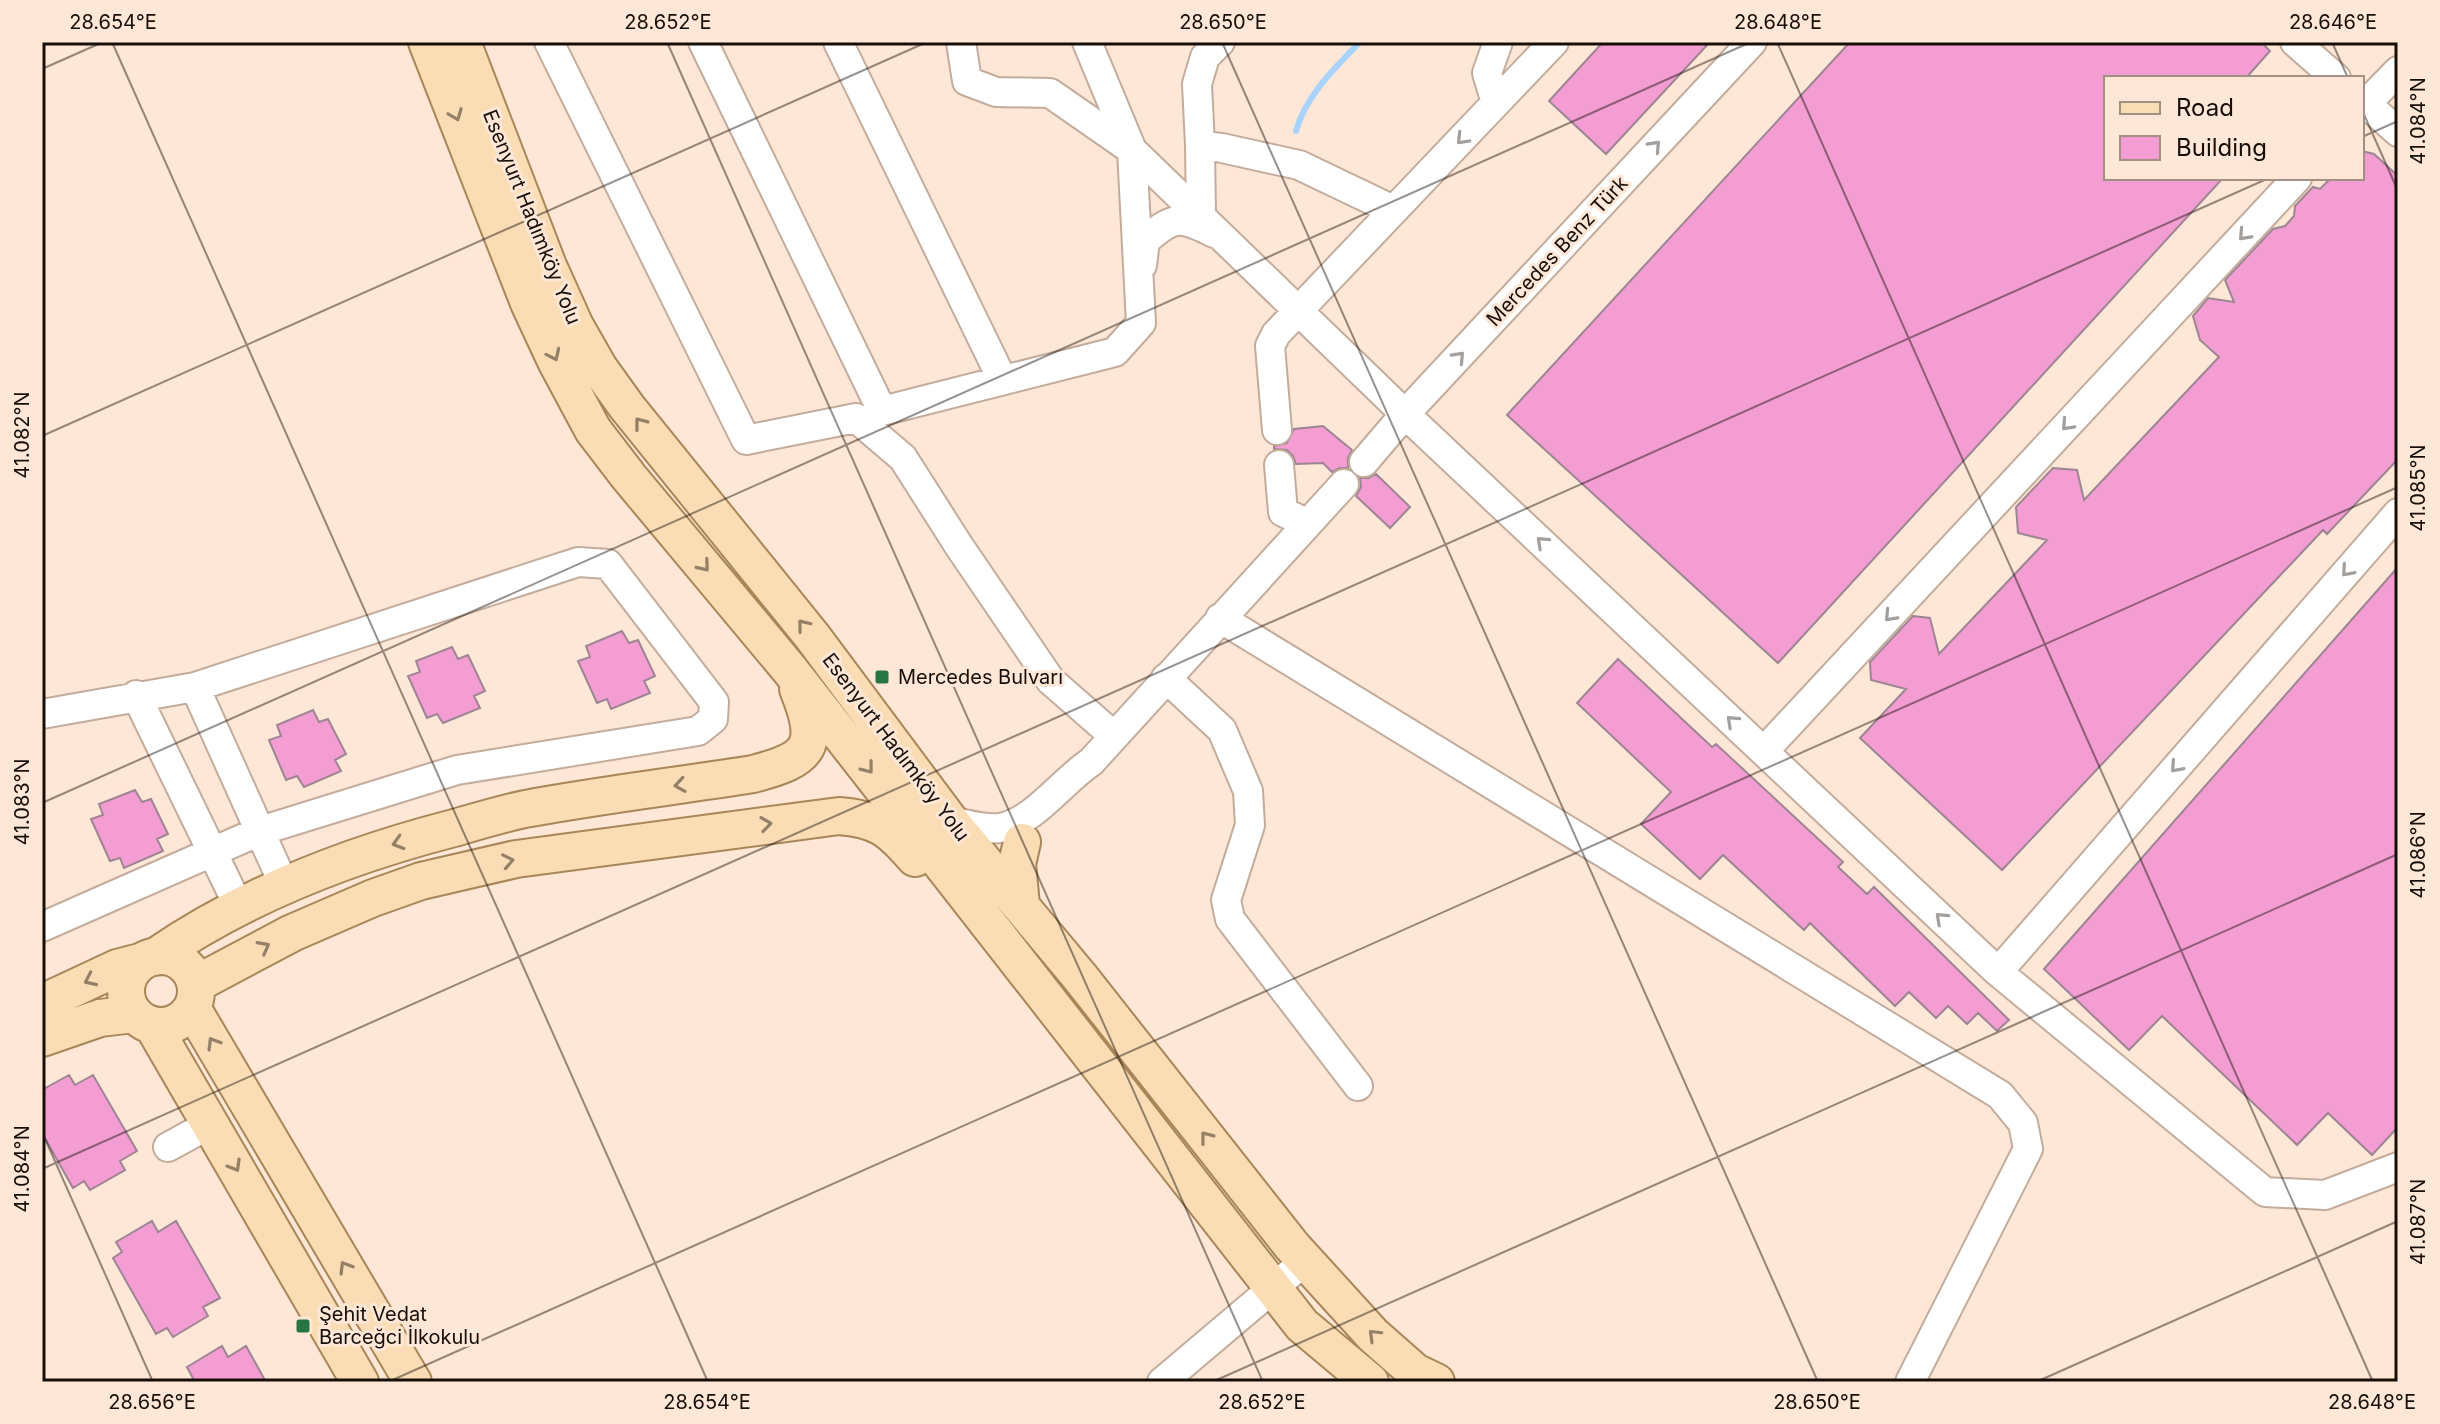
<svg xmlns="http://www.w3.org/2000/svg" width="2440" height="1424" font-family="Inter,sans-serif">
  <rect width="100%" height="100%" fill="#fee7d6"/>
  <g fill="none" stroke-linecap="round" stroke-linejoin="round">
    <path stroke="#a8d3fc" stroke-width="6" d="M1296 131C1306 95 1335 68 1360 42"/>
  </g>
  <path fill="#f39dd2" stroke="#9d8593" stroke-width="2" d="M1603 42H1710L1606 154 1549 101Z
    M1850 42H2261L2270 51 2246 78H2106V178H2223L1778 663 1507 415Z
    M2362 151 2374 154 2398 176V459L2327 534 2323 530 2002 870 1860 738 1906 689 1871 680 1870 662 1913 616 1930 618 1939 654 2047 540 2018 533 2016 507 2053 468 2077 470 2084 500 2219 357 2200 340 2193 316 2199 309 2208 298 2234 302 2225 280 2273 229 2285 226 2294 216 2295 206 2313 187 2320 189 2331 178H2362Z
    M1323 426 1352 450 1348 458V468H1340L1332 472 1323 463 1296 464 1293 456 1287 450 1274 449V446L1287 443 1294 429Z
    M1376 474 1410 507 1390 528 1356 496 1361 487 1360 478H1369Z
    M2398 567V1127L2372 1155 2328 1113 2297 1145 2162 1016 2129 1050 2044 969Z
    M622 631 629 643 638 640 655 676 644 681 650 693 611 709 607 699 597 703 578 661 590 657 586 646Z
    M452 647 458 659 468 655 485 691 474 696 480 708 443 723 437 714 427 718 408 676 420 672 416 661Z
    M1618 659 1712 747 1716 744 1843 862 1838 867 1867 894 1874 887 2009 1020 1997 1031 1978 1013 1967 1024 1948 1006 1936 1018 1909 992 1895 1006 1810 923 1804 930 1723 855 1700 879 1641 824 1671 792 1577 703Z
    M313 710 319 722 328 719 346 754 335 760 341 771 304 787 297 776 286 780 269 740 281 736 277 725Z
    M135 790 142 802 151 799 168 834 157 839 163 851 124 868 120 858 110 861 91 819 103 815 99 804Z
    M69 1075 75 1085 93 1075 137 1151 120 1161 125 1170 90 1190 84 1181 73 1188 42 1133V1090Z
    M152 1221 158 1232 176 1221 220 1298 203 1307 208 1316 173 1337 167 1328 156 1334 113 1258 122 1252 116 1242Z
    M222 1346 228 1357 246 1346 266 1382H195L187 1367Z"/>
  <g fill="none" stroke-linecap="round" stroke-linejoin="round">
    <defs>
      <path id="minor" d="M549 42 746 440 856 418 903 458 959 546 1051 681 1114 736
        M703 42 882 411 1115 352 1141 323 1132 150 1087 42
        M838 42 1002 379
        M961 42 967 81 996 92 1050 93 1132 150 1405 414 1998 972 2265 1192 2325 1195 2398 1167
        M1220 42 1205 57 1197 84 1200 145 1222 148 1299 165 1393 210
        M2295 42 2336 78
        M2362 100 2398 132
        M1496 103 1487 73 1498 42
        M2362 108 2398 71
        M1200 145 1201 216
        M1142 265 1145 241C1174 215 1180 216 1214 233
        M1277 430 1270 346 1276 334 1554 42
        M1364 462 1405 414 1752 42
        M1279 465 1283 512 1296 518 1304 525
        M1220 618 2000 1095 2023 1123 2028 1149 1910 1382
        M1166 678 1222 730 1248 791 1250 825 1226 900 1230 919 1358 1086
        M195 687 284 885
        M136 695 239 907
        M42 714 195 687 578 562 608 564 714 702 713 719 698 731 457 770 260 831 42 927
        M1764 751 2297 178
        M950 821C966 824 984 830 1000 828 1034 822 1062 781 1091 762L1344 484
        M1998 972 2398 513
        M168 1147 210 1124
        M1162 1382 1305 1261"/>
      <path id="major" d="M427 42 529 303 556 361 593 430 629 477 790 670 1302 1325 1370 1382
        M462 42 548 266 575 326 599 368 627 407 812 636 950 821 1080 977 1292 1246 1373 1335 1415 1372 1436 1382
        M1021 905 1017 864 1022 842
        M126 991a35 35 0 1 1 70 0a35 35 0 1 1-70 0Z
        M155 957C245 895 349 855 454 828 478 821 501 814 525 809 600 795 677 786 753 774 811 759 821 746 798 689
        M196 984 292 933 373 898 421 881 516 859 839 816C878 819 890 829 915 858
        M42 1003 117 968 140 962
        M192 1008 413 1382
        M153 1026 360 1382
        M42 1038 100 1018 134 1014"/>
    </defs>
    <use href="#minor" stroke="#c3ac9c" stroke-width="32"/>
    <use href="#major" stroke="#a88658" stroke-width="40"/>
    <use href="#minor" stroke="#fff" stroke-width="28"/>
    <use href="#major" stroke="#faddb4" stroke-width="36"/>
  </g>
  <defs><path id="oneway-chevron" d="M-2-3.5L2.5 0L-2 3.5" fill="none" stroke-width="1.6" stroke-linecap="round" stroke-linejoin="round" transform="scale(2)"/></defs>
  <g stroke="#938067">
    <use href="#oneway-chevron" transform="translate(456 115) rotate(69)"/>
    <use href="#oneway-chevron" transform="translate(554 355) rotate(65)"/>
    <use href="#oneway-chevron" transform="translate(640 423) rotate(-128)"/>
    <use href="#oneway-chevron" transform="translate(704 566) rotate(50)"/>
    <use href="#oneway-chevron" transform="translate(803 625) rotate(-129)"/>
    <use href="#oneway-chevron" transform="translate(868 768) rotate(52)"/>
    <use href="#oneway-chevron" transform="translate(680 785) rotate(171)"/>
    <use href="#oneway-chevron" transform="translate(766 824) rotate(-8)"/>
    <use href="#oneway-chevron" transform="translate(398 843) rotate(163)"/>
    <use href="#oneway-chevron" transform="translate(508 861) rotate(-11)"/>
    <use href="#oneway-chevron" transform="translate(264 947) rotate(-28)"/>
    <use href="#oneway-chevron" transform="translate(90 980) rotate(155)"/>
    <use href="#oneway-chevron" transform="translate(213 1043) rotate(-121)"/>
    <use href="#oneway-chevron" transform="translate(1206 1137) rotate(-128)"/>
    <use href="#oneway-chevron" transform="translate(235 1166) rotate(60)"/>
    <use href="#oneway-chevron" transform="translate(345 1267) rotate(-121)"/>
    <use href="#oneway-chevron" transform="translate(1374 1335) rotate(-136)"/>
  </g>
  <g stroke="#a29f9d">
    <use href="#oneway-chevron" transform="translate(1462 139) rotate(134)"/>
    <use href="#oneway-chevron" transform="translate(1655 146) rotate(-47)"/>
    <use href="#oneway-chevron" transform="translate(2244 235) rotate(133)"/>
    <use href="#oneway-chevron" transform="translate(1459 357) rotate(-47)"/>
    <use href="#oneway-chevron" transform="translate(2067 425) rotate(133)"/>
    <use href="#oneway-chevron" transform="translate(1542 542) rotate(-137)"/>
    <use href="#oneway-chevron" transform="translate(2347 571) rotate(131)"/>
    <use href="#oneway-chevron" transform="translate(1890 616) rotate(133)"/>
    <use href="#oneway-chevron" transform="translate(1732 721) rotate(-137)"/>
    <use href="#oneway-chevron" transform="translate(2176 767) rotate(131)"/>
    <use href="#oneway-chevron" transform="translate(1941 918) rotate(-137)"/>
  </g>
  <path fill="none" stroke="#160e09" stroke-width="2" stroke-opacity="0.45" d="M112 42 708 1382M667 42 1263 1382M1222 42 1818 1382M1777 42 2373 1382M2332 42 2348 78M42 69 103 42M2362 110 2398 191M2362 137 2398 121M42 436 927 42M42 803 1751 42M42 1132 153 1382M42 1169 2269 178M388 1382 2398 487M1212 1382 2398 854M2036 1382 2398 1221"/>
  <g fill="#277444" stroke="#fee7d6" stroke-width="3">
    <rect x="874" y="669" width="16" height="16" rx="4"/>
    <rect x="295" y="1318" width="16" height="16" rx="4"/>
  </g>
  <g text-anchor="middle" stroke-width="6" stroke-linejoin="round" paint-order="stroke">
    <g font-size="20" fill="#160e09" stroke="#fee7d6">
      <text transform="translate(532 217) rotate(68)" y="7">Esenyurt Hadımköy Yolu</text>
      <text transform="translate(1557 251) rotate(-47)" y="7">Mercedes Benz Türk</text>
      <text transform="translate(896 747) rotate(53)" y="7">Esenyurt Hadımköy Yolu</text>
    </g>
    <g font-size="20" fill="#160e09" stroke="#fee7d6" text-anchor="start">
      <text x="898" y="684">Mercedes Bulvarı</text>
      <text x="319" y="1321">Şehit Vedat<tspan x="319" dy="23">Barceğci İlkokulu</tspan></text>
    </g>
  </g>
  <rect width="2440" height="1424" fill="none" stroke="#fee7d6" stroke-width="88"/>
  <rect x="2104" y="76" width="260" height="104" fill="#fee7d6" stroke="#a19084" stroke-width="2"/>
  <rect x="2120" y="102" width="40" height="12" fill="#faddb4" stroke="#a19084" stroke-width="2"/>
  <text x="2176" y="116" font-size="24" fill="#160e09">Road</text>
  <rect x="2120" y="136" width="40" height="24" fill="#f39dd2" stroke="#a19084" stroke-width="2"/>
  <text x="2176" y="156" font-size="24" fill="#160e09">Building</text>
  <rect x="44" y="44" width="2352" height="1336" fill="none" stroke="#160e09" stroke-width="3"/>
  <g font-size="20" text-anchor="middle" fill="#160e09">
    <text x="113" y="29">28.654°E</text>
    <text x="668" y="29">28.652°E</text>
    <text x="1223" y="29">28.650°E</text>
    <text x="1778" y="29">28.648°E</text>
    <text x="2333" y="29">28.646°E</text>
    <text transform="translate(2418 121) rotate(-90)" y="7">41.084°N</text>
    <text transform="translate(22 435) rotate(-90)" y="7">41.082°N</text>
    <text transform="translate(2418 488) rotate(-90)" y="7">41.085°N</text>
    <text transform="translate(22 802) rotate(-90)" y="7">41.083°N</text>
    <text transform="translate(2418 855) rotate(-90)" y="7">41.086°N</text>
    <text transform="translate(22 1169) rotate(-90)" y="7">41.084°N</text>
    <text transform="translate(2418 1222) rotate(-90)" y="7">41.087°N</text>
    <text x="152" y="1409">28.656°E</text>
    <text x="707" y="1409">28.654°E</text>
    <text x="1262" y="1409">28.652°E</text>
    <text x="1817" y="1409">28.650°E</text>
    <text x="2372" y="1409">28.648°E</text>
  </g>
</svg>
